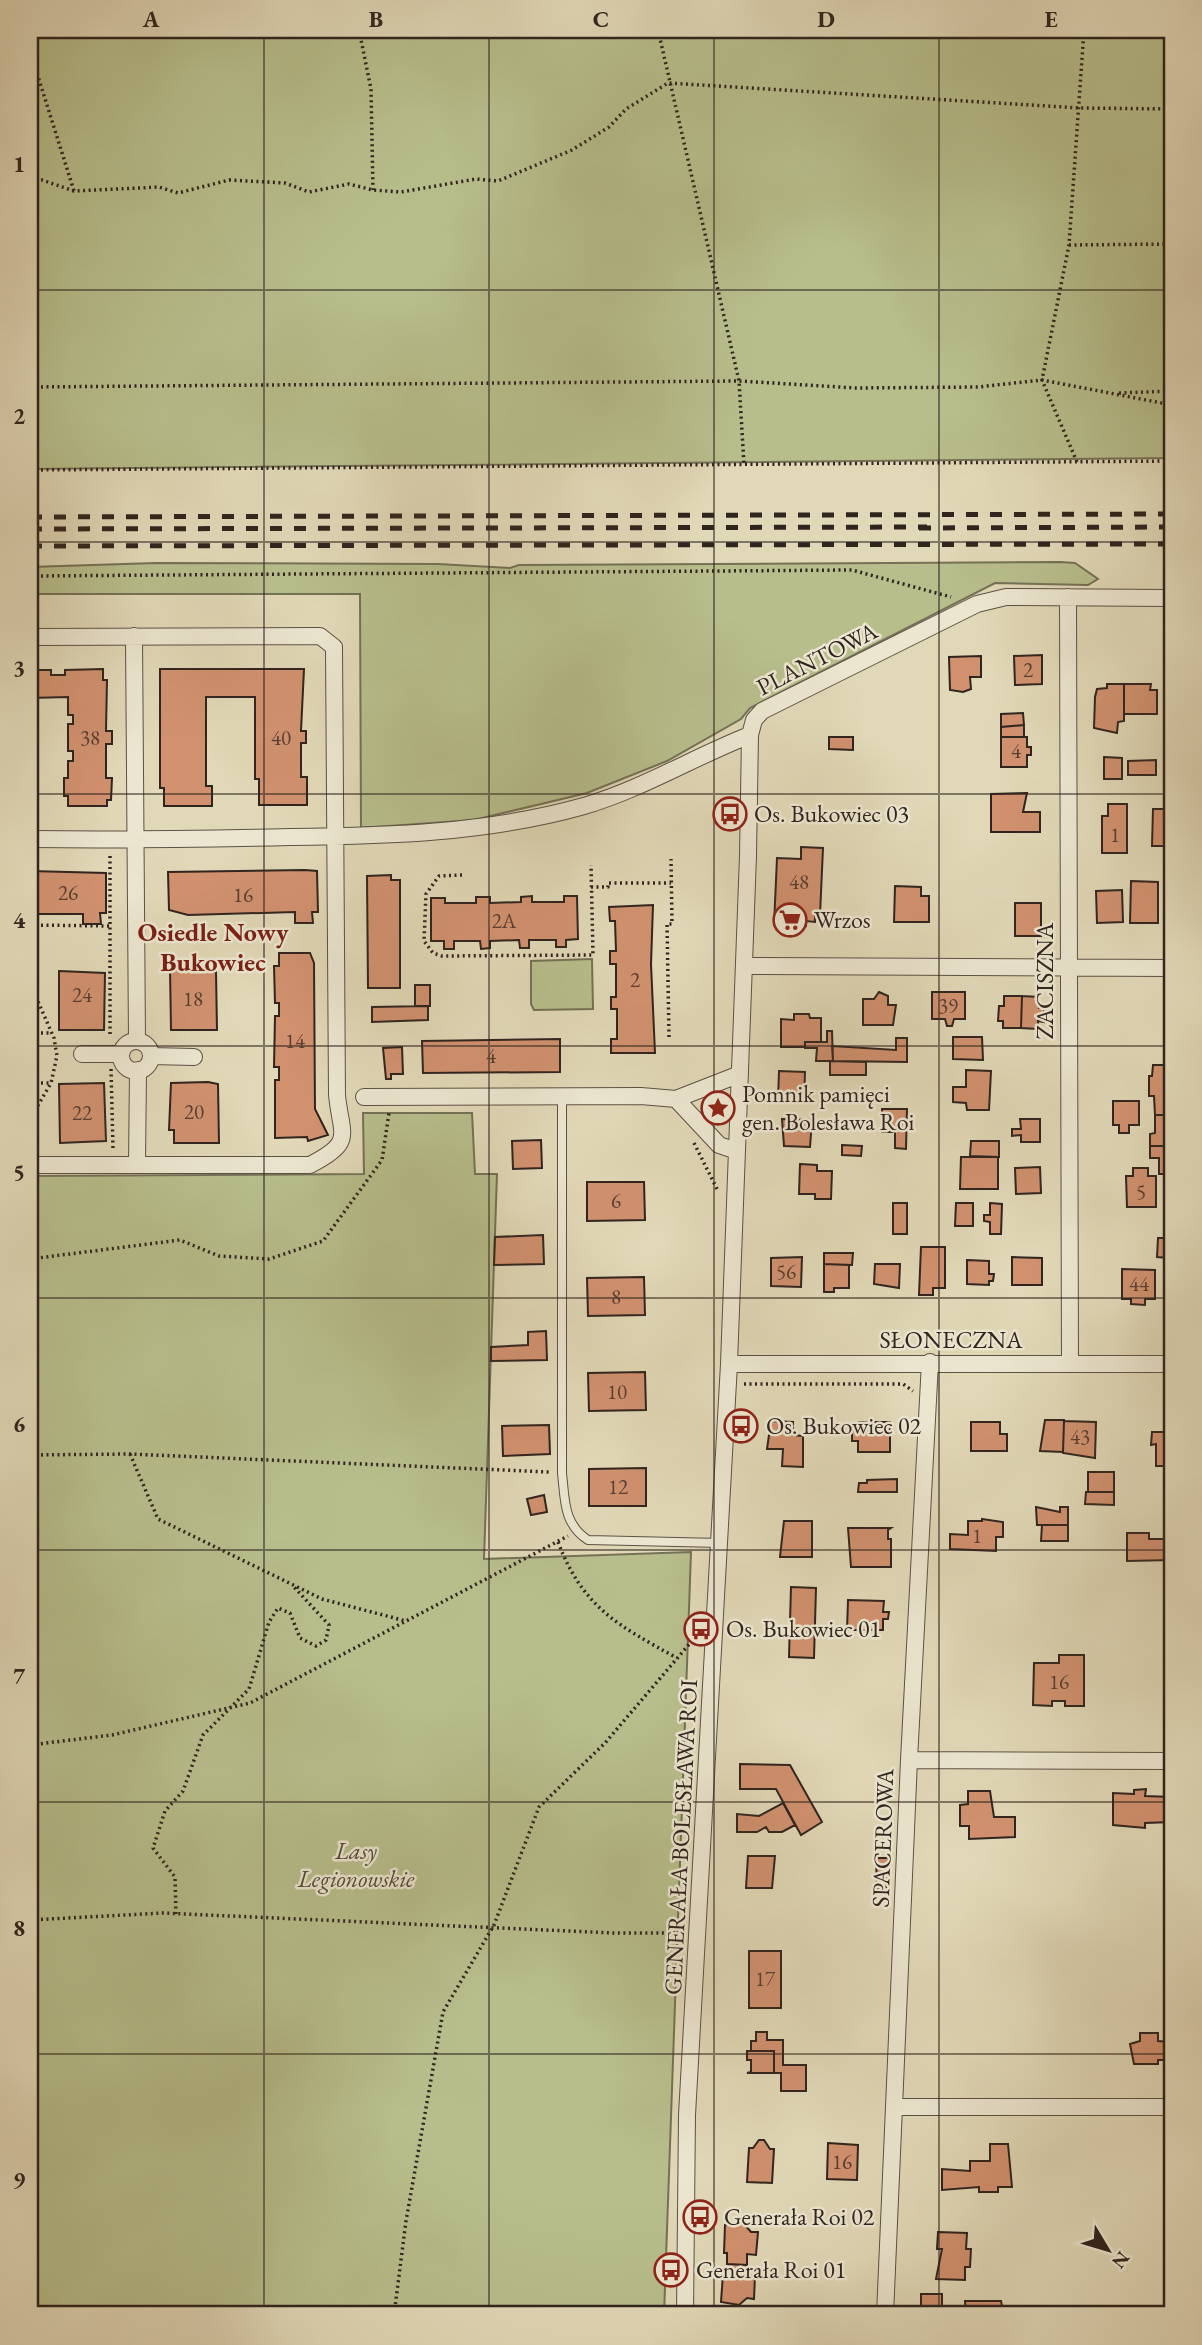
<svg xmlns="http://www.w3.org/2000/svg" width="1202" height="2345" font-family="'EB Garamond',serif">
  <rect width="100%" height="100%" fill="#e1d8b7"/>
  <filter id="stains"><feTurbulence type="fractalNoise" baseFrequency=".00286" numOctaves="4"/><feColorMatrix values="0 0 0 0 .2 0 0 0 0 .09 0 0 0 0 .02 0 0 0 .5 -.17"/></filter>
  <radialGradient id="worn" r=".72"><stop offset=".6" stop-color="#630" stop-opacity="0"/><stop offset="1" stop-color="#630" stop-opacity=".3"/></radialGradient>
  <path fill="#b7be8c" stroke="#747156" stroke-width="2" d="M30 30H1172V458L30 469Z
    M1060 562 1075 563 1098 579 1088 585 995 583 750 708 741 719 667 761 587 793 474 820 361 828 360 594H30V567L156 563 438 564 510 568 519 565Z
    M592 959 593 1009 534 1010 531 1004V961Z
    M363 1113H472L475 1174H497L484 1559 691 1552 664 2315H30V1176L364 1174Z"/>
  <path fill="#d1916f" stroke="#30241f" stroke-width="2" d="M1042 655V684L1015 685 1014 656Z
    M981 656V677H970L971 689 963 692 950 690 949 657Z
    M103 669V680H107L106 731H112V744H106V778H112L111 800H107V806H68V796H64V778H68V761H73V751H68V724H73V715H68V697L30 698V670H51V675H65V670Z
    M160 669H304L301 731H306V743H301V777H307V805H259V779H255V697H206V786H212V806H164V788H160Z
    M1107 684H1124V721L1118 722 1117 733 1094 728 1095 697 1097 689 1107 688Z
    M1124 684H1151L1150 690H1157V714H1124Z
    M1023 713 1024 725 1001 727V714Z
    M1024 725V737H1001V727Z
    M829 737H853V750L829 749Z
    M1001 737H1027V747H1031V755H1027V767H1001Z
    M1104 757 1122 758V779H1104Z
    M1156 760V775H1128V761Z
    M1027 793 1023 812H1040V832H991V794Z
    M1108 804H1127V853H1102V816H1108Z
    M1153 809H1170L1169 846H1152Z
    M801 847 823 848 820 915 815 914V922L806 921V926L781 928 774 925 777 858 801 859Z
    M305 870 317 871 318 912H312L313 923H295V912L188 915 169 910 168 872Z
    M30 871 106 873V913H100L101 924H83V914H30Z
    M391 875V880H400V988H368L367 876Z
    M1131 881 1158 882V923H1130Z
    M895 886 921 887V896H929V922H894Z
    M1122 890 1123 922 1097 923 1096 891Z
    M532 896V902H564V896H577L578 939 566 940V947H556V940H529V948H520L519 940 490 941V948L481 949 480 941H454V949H444V941H431V898H445V903H476V897H490V903L521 902V897Z
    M1015 903H1041V936H1015Z
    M653 905 651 964 655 1053H611V1039H617V1009H611V997H616V964H610V951H616L615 921H610L609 907Z
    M279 953H310L314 963 315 1109 328 1135 308 1141 307 1137 275 1138V1080H279V1067H274L275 1016H279V1003H275L274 966H279Z
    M170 969 216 972 217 1030H171Z
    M59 971 105 973 104 1030H59Z
    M415 985H430V1006H415Z
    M879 992 888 996V1005H896L893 1025H863V999H874Z
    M932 992H965V1019H954L952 1026H947L945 1019H932Z
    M1004 996H1022L1021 1028H1003V1021H998L999 1006H1004Z
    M1022 996 1039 997V1008H1044V1022L1038 1021V1029L1021 1028Z
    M428 1006V1020L372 1022V1007Z
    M794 1014H809L810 1018H821V1042H805V1047H781V1019L794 1020Z
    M827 1031H832L833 1061H816L817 1048H805V1042H827Z
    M953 1037H982L983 1060 953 1059Z
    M896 1038H907V1062L833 1061 832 1046 896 1050Z
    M560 1039V1072L423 1073 422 1041Z
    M402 1047 403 1074H391V1079H386L383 1048Z
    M830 1061 866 1062V1075H830Z
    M1153 1065H1170V1115H1155L1154 1096H1149V1076H1152Z
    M966 1070 991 1071 989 1110H967L966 1103 953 1102V1087H966Z
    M779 1071 805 1072 804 1100 778 1099Z
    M208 1082 218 1084 219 1143H174V1130H169L171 1083Z
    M104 1083 106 1141 60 1143 59 1084Z
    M1113 1101H1139V1125H1129V1133H1119V1125H1113Z
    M882 1109H907L906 1149 895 1148V1132H882Z
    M1155 1115H1170V1146H1150V1134L1155 1133Z
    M782 1119 812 1120 810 1147 784 1146Z
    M1020 1119H1040V1142H1021V1135L1012 1136V1129H1021Z
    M541 1140 542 1168 513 1169 512 1141Z
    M971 1141H999V1157L970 1156Z
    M842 1145 862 1146 861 1156 842 1155Z
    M1150 1146H1170L1169 1174H1159V1158H1150Z
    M961 1157H998V1189H960Z
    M800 1164 817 1165V1171H832L831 1199H815V1194H799Z
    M1040 1167 1041 1193 1016 1194 1015 1168Z
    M1133 1168H1148V1176H1156V1207H1127L1126 1176H1133Z
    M587 1182H644L645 1220 587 1221Z
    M893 1203H907V1234H893Z
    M956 1203H973V1226H955Z
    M990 1203 1002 1204 1001 1234H990V1222L984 1221V1215H990Z
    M543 1235 544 1264 494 1265 495 1237Z
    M1158 1238H1170L1169 1258 1157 1257Z
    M921 1247H945V1288H933V1295H919Z
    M824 1253H853L852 1265 824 1264Z
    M802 1257 801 1287 771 1286V1258Z
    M1012 1257 1042 1258V1285H1012Z
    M967 1260 989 1261V1274H994L993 1281H989V1285L967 1284Z
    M824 1264 849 1265V1288H834V1292H824Z
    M875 1264H900L899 1288 874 1284Z
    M1122 1269 1155 1270V1299H1145V1305L1131 1304V1299H1122Z
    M644 1277 645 1315 588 1316 587 1278Z
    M546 1331 547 1360 491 1361V1347L528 1345V1332Z
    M645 1372 646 1410 589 1411 588 1373Z
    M1045 1420H1064L1063 1452 1040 1451Z
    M771 1421 793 1422V1435L803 1436V1467L782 1466 783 1449H767Z
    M1064 1421 1096 1422 1095 1458 1063 1453Z
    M859 1422H890V1452H858V1441H852V1431H858Z
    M971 1422H1000V1434H1007V1451H971Z
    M549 1425 550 1454 503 1456 502 1426Z
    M1152 1432H1168V1441H1172V1471H1167L1166 1466H1156V1444L1151 1445Z
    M646 1468V1506H589V1469Z
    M1088 1472H1114V1492H1088Z
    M897 1479V1492H858L859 1483H867V1480Z
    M1086 1492H1114V1505L1085 1504Z
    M544 1495 547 1512 531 1515 527 1499Z
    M1036 1507 1060 1512V1507H1068V1525H1037Z
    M982 1519 1003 1522V1537H996V1551L950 1549V1534L968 1535V1521H982Z
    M784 1521H812V1557H780Z
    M1042 1525H1068V1541H1041Z
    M848 1528H891L888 1530V1539H891V1567H851Z
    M1127 1533H1149V1539H1171L1172 1560 1127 1561Z
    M791 1587 816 1588 814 1658 789 1657Z
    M848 1600 884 1601 883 1612H889L888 1619H883V1630H847Z
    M1059 1655H1084V1706H1065V1701H1052V1706L1033 1705 1034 1663H1059Z
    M740 1764 790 1765 822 1822 801 1835 776 1789H740Z
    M1146 1789 1145 1796 1172 1797V1822L1145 1823V1828L1113 1825V1793L1134 1794V1790Z
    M968 1791H990L994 1817H1015V1837L969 1839V1826H960V1805L968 1804Z
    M783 1803 795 1825 782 1832H769L766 1827 757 1832H737V1814L759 1816Z
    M748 1856H775L772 1888H746Z
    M876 1858H888V1887L877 1888Z
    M749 1951H781V2008H749Z
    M756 2032H767V2040H783V2065H806V2091H781V2073H774V2051H751V2041H756Z
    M1140 2033H1158V2041L1172 2042V2060H1158V2064H1134L1130 2044 1140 2041Z
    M747 2051H774V2073H747L751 2072V2060H747Z
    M759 2140H764L770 2149H774L772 2183 747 2182 749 2148H753Z
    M1165 2140H1172V2168H1165Z
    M828 2143 858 2145 857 2180 827 2179Z
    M990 2144H1008L1012 2187H998V2192H979V2187L942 2190V2169L970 2171V2161H990Z
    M739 2224H744L751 2232H758L756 2255 747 2254V2265L727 2264V2253H724L725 2225Z
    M938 2232 967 2233 966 2249H971L970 2267H965V2280L936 2279 942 2249H937Z
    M727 2264 747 2265 746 2275 755 2276 754 2299 747 2298 739 2305 721 2302 723 2274H726Z
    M921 2294H942V2312H921Z
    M965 2301H1001L1004 2315H966Z"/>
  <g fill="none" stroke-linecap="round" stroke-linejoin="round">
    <defs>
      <path id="lane" d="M562 1097V1473C565 1499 563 1524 588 1540L721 1543"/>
      <path id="street" d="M1068 597 1070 1364
        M134 636 137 1041
        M30 637 320 636 334 647 337 1095C341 1136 355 1142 310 1165H30
        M30 839C116 840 203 839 290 837 389 836 488 833 584 806 642 789 694 757 750 735
        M744 966 1172 968
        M121 1056a15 15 0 1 1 30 0a15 15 0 1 1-30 0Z
        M82 1054H121
        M151 1056 194 1057
        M364 1097 641 1096 676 1099 740 1074
        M676 1099 719 1145 737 1151
        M137 1163 138 1070
        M729 1364H1172
        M909 1760 1172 1761
        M895 2107H1172
        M685 2315 687 2115 729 1364 748 856 750 735 754 720 762 711 977 604 1006 597 1172 598
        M885 2315 909 1760 930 1362"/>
    </defs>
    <use href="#lane" stroke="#5c5145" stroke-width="10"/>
    <use href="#street" stroke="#5c5145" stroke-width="18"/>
    <path stroke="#30241f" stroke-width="3.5" stroke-dasharray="2 3.5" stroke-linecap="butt" d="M30 30 35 67 74 191
      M359 30 371 89 373 190
      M658 30 739 381 744 465
      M30 181 42 180 74 191 159 187 178 193 229 180 285 183 309 192 349 184 373 190 401 192 476 179 498 181 572 150 609 127 626 109 668 83 1080 108 1172 109
      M1069 245 1172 244
      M30 387 739 381 856 388 978 387 1042 380 1172 405
      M1119 393 1172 391
      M1077 462 1042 380 1069 245 1084 30
      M30 470 1172 461
      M30 576 852 570 951 597
      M110 856V1037
      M462 875 439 876 426 894 424 941 433 953 442 956 593 955 591 865
      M591 887H608V883H671
      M30 925 110 926
      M30 959 32 988 54 1038 57 1056 51 1083 30 1119
      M30 1033H51
      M669 1037 667 924H672L671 859
      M111 1069 113 1149
      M30 1083H51
      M694 1143 717 1189
      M30 1259 180 1240 219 1256 269 1259 323 1241 382 1160 389 1113
      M744 1384H903L913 1391
      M130 1454 158 1519 322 1599 406 1621
      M30 1455 130 1454 549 1472
      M558 1542C583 1608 619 1626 677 1658
      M30 1745 112 1735 250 1703 568 1536
      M176 1914 175 1877 153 1848 165 1811 183 1791 203 1735 249 1689 269 1622 278 1608 290 1613 300 1638 316 1646 326 1640 329 1625 294 1587
      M30 1920 163 1913 613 1933H682
      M394 2315 406 2221 443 2012 494 1925 539 1807 605 1743 697 1635"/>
    <use href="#lane" stroke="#ece6d0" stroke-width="8"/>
    <use href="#street" stroke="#ece6d0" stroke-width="16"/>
    <path stroke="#30241f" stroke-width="5" stroke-dasharray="12 12" stroke-linecap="butt" d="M30 517 1172 514
      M919 528 1172 527
      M30 529 927 527
      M30 546 1172 544"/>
  </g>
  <path fill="none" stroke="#30241f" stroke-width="2" stroke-opacity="0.55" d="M264 30V2315M489 30V2315M714 30V2315M939 30V2315M30 290H1172M30 542H1172M30 794H1172M30 1046H1172M30 1298H1172M30 1550H1172M30 1802H1172M30 2054H1172"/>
  <defs>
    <symbol id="bus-ring" viewBox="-11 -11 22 22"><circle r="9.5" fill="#ece6d0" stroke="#8f2418" stroke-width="1.5"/><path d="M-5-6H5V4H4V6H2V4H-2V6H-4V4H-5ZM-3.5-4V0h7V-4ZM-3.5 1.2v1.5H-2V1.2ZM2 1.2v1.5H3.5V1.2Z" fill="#8f2418"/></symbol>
    <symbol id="supermarket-ring" viewBox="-11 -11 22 22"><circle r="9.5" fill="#ece6d0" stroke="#8f2418" stroke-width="1.5"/><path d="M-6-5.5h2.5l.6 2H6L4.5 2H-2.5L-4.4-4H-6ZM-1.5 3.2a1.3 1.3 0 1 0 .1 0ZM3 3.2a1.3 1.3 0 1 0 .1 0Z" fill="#8f2418"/></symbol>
    <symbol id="sight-ring" viewBox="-11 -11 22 22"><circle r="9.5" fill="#ece6d0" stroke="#8f2418" stroke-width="1.5"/><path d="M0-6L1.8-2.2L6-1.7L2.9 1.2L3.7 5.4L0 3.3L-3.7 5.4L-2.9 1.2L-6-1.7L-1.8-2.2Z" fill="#8f2418"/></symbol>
  </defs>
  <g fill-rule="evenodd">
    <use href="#bus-ring" x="711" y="795" width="38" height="38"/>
    <use href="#supermarket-ring" x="771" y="901" width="38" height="38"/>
    <use href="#sight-ring" x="699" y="1089" width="38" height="38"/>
    <use href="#bus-ring" x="722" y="1407" width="38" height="38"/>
    <use href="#bus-ring" x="682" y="1610" width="38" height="38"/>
    <use href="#bus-ring" x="681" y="2198" width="38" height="38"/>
    <use href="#bus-ring" x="652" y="2251" width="38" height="38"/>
  </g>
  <g text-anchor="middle" stroke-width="5" stroke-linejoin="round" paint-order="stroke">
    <g font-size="21" fill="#583f33">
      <text x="1028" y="677">2</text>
      <text x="90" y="745">38</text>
      <text x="281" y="745">40</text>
      <text x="1016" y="758">4</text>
      <text x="1115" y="842">1</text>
      <text x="799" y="889">48</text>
      <text x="68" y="900">26</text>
      <text x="243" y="902">16</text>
      <text x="504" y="928">2A</text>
      <text x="635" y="987">2</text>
      <text x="82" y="1002">24</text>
      <text x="193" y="1006">18</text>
      <text x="948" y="1013">39</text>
      <text x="295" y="1048">14</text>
      <text x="491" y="1063">4</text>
      <text x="194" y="1119">20</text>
      <text x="82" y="1120">22</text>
      <text x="1141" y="1199">5</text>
      <text x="616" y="1208">6</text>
      <text x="786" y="1279">56</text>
      <text x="1139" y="1291">44</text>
      <text x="616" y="1304">8</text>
      <text x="617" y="1399">10</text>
      <text x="1080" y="1444">43</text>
      <text x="618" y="1494">12</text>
      <text x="977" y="1543">1</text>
      <text x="1059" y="1689">16</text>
      <text x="765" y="1986">17</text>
      <text x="842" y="2169">16</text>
    </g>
    <g font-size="24" fill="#30241f" stroke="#ece6d0">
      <text transform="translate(817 659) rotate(-27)" y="8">PLANTOWA</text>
      <text transform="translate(1045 981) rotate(-90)" y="8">ZACISZNA</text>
      <text x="951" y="1348">SŁONECZNA</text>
      <text transform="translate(681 1837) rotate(-87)" y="8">GENERAŁA BOLESŁAWA ROI</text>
      <text transform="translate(883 1838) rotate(-88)" y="8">SPACEROWA</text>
    </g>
    <g font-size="24" fill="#30241f" stroke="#ece6d0" text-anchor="start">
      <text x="754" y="822">Os. Bukowiec 03</text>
      <text x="814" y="928">Wrzos</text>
      <text x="742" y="1102">Pomnik pamięci<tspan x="742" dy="28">gen. Bolesława Roi</tspan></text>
      <text x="766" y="1434">Os. Bukowiec 02</text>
      <text x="726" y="1637">Os. Bukowiec 01</text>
      <text x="724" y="2225">Generała Roi 02</text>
      <text x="696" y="2278">Generała Roi 01</text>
    </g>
    <g font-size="24" font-style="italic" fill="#524a3a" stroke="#ece6d0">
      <text x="356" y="1859">Lasy<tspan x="356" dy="28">Legionowskie</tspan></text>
    </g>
    <g font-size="26" font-weight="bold" fill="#7a1f14" stroke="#ece6d0">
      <text x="213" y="941">Osiedle Nowy<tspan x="213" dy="30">Bukowiec</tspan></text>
    </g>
  </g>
  <rect width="1202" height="2345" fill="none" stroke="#e1d8b7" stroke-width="77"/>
  <g transform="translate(1108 2250) rotate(128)" stroke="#ece6d0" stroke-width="5" paint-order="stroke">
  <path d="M0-5L12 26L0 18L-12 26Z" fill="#30241f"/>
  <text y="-10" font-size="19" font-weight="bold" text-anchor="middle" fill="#30241f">N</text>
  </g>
  <rect x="38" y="38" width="1126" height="2268" fill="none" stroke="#30241f" stroke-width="2.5"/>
  <g font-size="23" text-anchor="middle" font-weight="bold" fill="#30241f">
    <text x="151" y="27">A</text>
    <text x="376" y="27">B</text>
    <text x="601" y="27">C</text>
    <text x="826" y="27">D</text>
    <text x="1051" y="27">E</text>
    <text x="19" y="172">1</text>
    <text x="19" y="424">2</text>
    <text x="19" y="676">3</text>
    <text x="19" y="928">4</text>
    <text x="19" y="1180">5</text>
    <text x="19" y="1432">6</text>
    <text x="19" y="1684">7</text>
    <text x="19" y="1936">8</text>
    <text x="19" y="2188">9</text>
  </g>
  <rect width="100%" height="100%" filter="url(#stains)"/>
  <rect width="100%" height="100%" fill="url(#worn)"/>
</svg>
